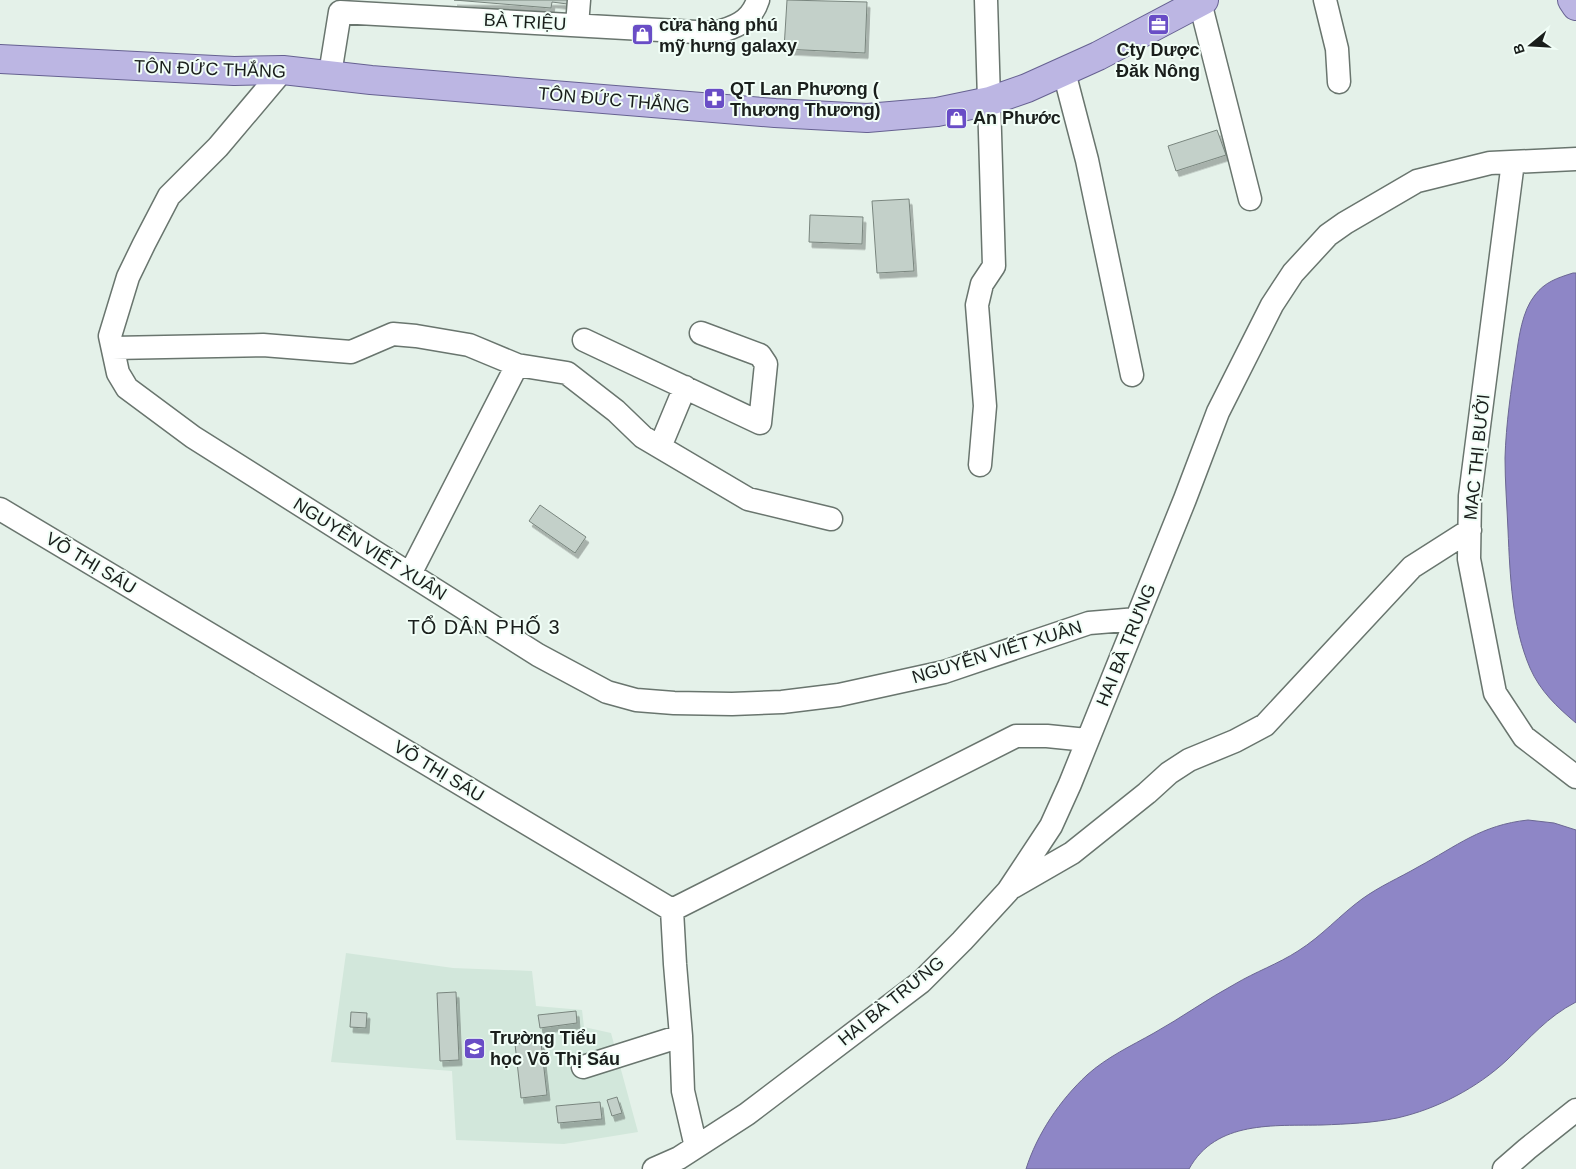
<svg xmlns="http://www.w3.org/2000/svg" width="1576" height="1169" font-family="Arial,sans-serif">
  <defs>
    <filter id="shadow"><feDropShadow dx="3" dy="5.5" stdDeviation="0" flood-color="#0004"/></filter>
  </defs>
  <rect width="100%" height="100%" fill="#e4f1e9"/>
  <path fill="#d2e7db" d="M346 953 453 968 532 971 536 1006 582 1010 584 1027 611 1033 638 1132 564 1144 456 1140 452 1071 331 1062Z"/>
  <path fill="#8e86c6" stroke="#6b6793" d="M1573 273H1576V723C1557 707 1540 691 1530 668 1512 626 1510 576 1508 530 1507 506 1505 482 1505 458 1506 424 1511 390 1516 357 1519 337 1522 311 1535 295 1545 282 1557 278 1573 273Z
    M1528 820 1554 823 1576 830V1002C1547 1017 1530 1038 1507 1060 1477 1088 1437 1109 1397 1118 1372 1123 1347 1124 1322 1125 1274 1126 1216 1120 1189 1169H1026C1037 1134 1060 1100 1087 1075 1107 1057 1131 1046 1154 1033 1181 1018 1207 999 1235 984 1255 972 1278 964 1298 951 1322 936 1340 915 1362 899 1380 886 1399 878 1418 867 1457 846 1481 825 1528 820Z"/>
  <path fill="#c3d0c9" stroke="#79857e" filter="url(#shadow)" d="M454 0H576L575 5 552 2 551 8Z
    M787 0 867 2 865 53 784 49Z
    M1217 130 1226 155 1176 171 1168 146Z
    M909 199 914 271 877 273 872 201Z
    M810 215 863 217 862 244 809 242Z
    M540 505 586 537 575 553 529 521Z
    M456 992 459 1060 440 1061 437 993Z
    M576 1011 577 1023 540 1028 538 1015Z
    M351 1012 367 1013 366 1028 350 1027Z
    M541 1042 547 1095 521 1098 515 1044Z
    M617 1097 622 1113 612 1116 607 1100Z
    M600 1102 602 1119 558 1123 556 1106Z"/>
  <g fill="none" stroke-linecap="round" stroke-linejoin="round">
    <defs>
      <path id="minor" d="M1325 0 1337 49 1339 82
        M1200 2 1250 199
        M577 25 579 0
        M283 70 218 147 169 196 144 244 128 277 110 336 118 373 127 388 193 437 538 655 607 692 636 700 674 703 732 704 782 702 839 695 944 672 1089 623 1137 619
        M1064 72 1087 160 1132 375
        M330 74 340 12 714 33C734 28 751 22 758 0
        M1513 162 1470 496 1469 559 1495 693 1524 737 1576 777
        M584 340 760 423 766 364 760 355 701 333
        M113 348 263 345 351 352 393 334 416 336 469 345 517 365 567 373 616 411 643 437 748 499 831 519
        M660 447 685 387
        M980 465 985 406 977 305 982 284 994 266 986 0
        M0 509 672 910 675 964 681 1036 683 1091 696 1147
        M410 574 517 365
        M1013 887 1072 853 1147 793 1169 773 1189 760 1235 741 1265 725 1412 567 1470 530
        M672 910 1016 736H1047L1087 740
        M583 1067 681 1036
        M654 1169 679 1158 747 1114 921 982 962 941 1008 891 1051 826 1070 784 1185 499 1218 412 1272 305 1293 273 1328 235 1345 223 1417 181 1490 163 1576 159
        M1504 1169 1527 1149 1576 1110"/>
      <path id="major" d="M1572 0 1576 6
        M0 59 234 71 283 70 371 80 775 113 867 118 937 112 990 101 1027 88 1098 56 1204 0"/>
    </defs>
    <use href="#minor" stroke="#69756e" stroke-width="25"/>
    <use href="#major" stroke="#666191" stroke-width="30"/>
    <use href="#minor" stroke="#fff" stroke-width="22"/>
    <use href="#major" stroke="#bcb6e3" stroke-width="28"/>
  </g>
  <defs>
    <symbol id="office-square" viewBox="-11 -11 22 22"><rect x="-9" y="-9" width="18" height="18" rx="4" fill="#694dc6" stroke="#f1fef7"/><path d="M-6-3h4V-5.5h4V-3h4V5H-6ZM-1-4.5V-3h2v-1.5ZM-6 0V1H6V0Z" fill="#fff"/></symbol>
    <symbol id="shop-square" viewBox="-11 -11 22 22"><rect x="-9" y="-9" width="18" height="18" rx="4" fill="#694dc6" stroke="#f1fef7"/><path d="M-5-2.5h2.3a2.7 3.5 0 0 1 5.4 0H5L5.5 6h-11ZM-1.5-2.5h3a1.5 2.3 0 0 0-3 0Z" fill="#fff"/></symbol>
    <symbol id="pharmacy-square" viewBox="-11 -11 22 22"><rect x="-9" y="-9" width="18" height="18" rx="4" fill="#694dc6" stroke="#f1fef7"/><path d="M-2-6h4v4h4v4h-4v4h-4v-4h-4v-4h4Z" fill="#fff"/></symbol>
    <symbol id="school-square" viewBox="-11 -11 22 22"><rect x="-9" y="-9" width="18" height="18" rx="4" fill="#694dc6" stroke="#f1fef7"/><path d="M0-5L7-2L0 1L-7-2ZM-4 1L0 2.5L4 1V4Q0 6-4 4Z" fill="#fff"/></symbol>
  </defs>
  <g fill-rule="evenodd">
    <use href="#office-square" x="1146" y="12" width="25" height="25"/>
    <use href="#shop-square" x="630" y="22" width="25" height="25"/>
    <use href="#pharmacy-square" x="702" y="86" width="25" height="25"/>
    <use href="#shop-square" x="944" y="106" width="25" height="25"/>
    <use href="#school-square" x="462" y="1036" width="25" height="25"/>
  </g>
  <g text-anchor="middle" stroke-width="4" stroke-linejoin="round" paint-order="stroke">
    <g font-size="18" fill="#191e1b" stroke="#f1fef7">
      <text transform="translate(525 22) rotate(3)" y="6">BÀ TRIỆU</text>
      <text transform="translate(210 69) rotate(2)" y="6">TÔN ĐỨC THẮNG</text>
      <text transform="translate(614 100) rotate(5)" y="6">TÔN ĐỨC THẮNG</text>
      <text transform="translate(1477 457) rotate(-84)" y="6">MẠC THỊ BƯỞI</text>
      <text transform="translate(370 549) rotate(32)" y="6">NGUYỄN VIẾT XUÂN</text>
      <text transform="translate(91 563) rotate(31)" y="6">VÕ THỊ SÁU</text>
      <text transform="translate(1126 645) rotate(-68)" y="6">HAI BÀ TRƯNG</text>
      <text transform="translate(997 652) rotate(-17)" y="6">NGUYỄN VIẾT XUÂN</text>
      <text transform="translate(439 771) rotate(31)" y="6">VÕ THỊ SÁU</text>
      <text transform="translate(891 1001) rotate(-39)" y="6">HAI BÀ TRƯNG</text>
    </g>
    <g font-size="18" font-weight="bold" fill="#191e1b" stroke="#f1fef7" text-anchor="start">
      <text x="659" y="31">cửa hàng phú<tspan x="659" dy="21">mỹ hưng galaxy</tspan></text>
      <text x="1158" y="56" text-anchor="middle">Cty Dược<tspan x="1158" dy="21">Đăk Nông</tspan></text>
      <text x="730" y="95">QT Lan Phương (<tspan x="730" dy="21">Thương Thương)</tspan></text>
      <text x="973" y="124">An Phước</text>
      <text x="490" y="1044">Trường Tiểu<tspan x="490" dy="21">học Võ Thị Sáu</tspan></text>
    </g>
    <g font-size="20" letter-spacing="1" fill="#191e1b" stroke="#f1fef7">
      <text x="484" y="634">TỔ DÂN PHỐ 3</text>
    </g>
  </g>
  <g transform="translate(1531 45) rotate(252)" stroke="#f1fef7" stroke-width="4" paint-order="stroke">
  <path d="M0-4L9 19L0 12L-9 19Z" fill="#191e1b"/>
  <text y="-8" font-size="14" font-weight="bold" text-anchor="middle" fill="#191e1b">B</text>
  </g>
</svg>
